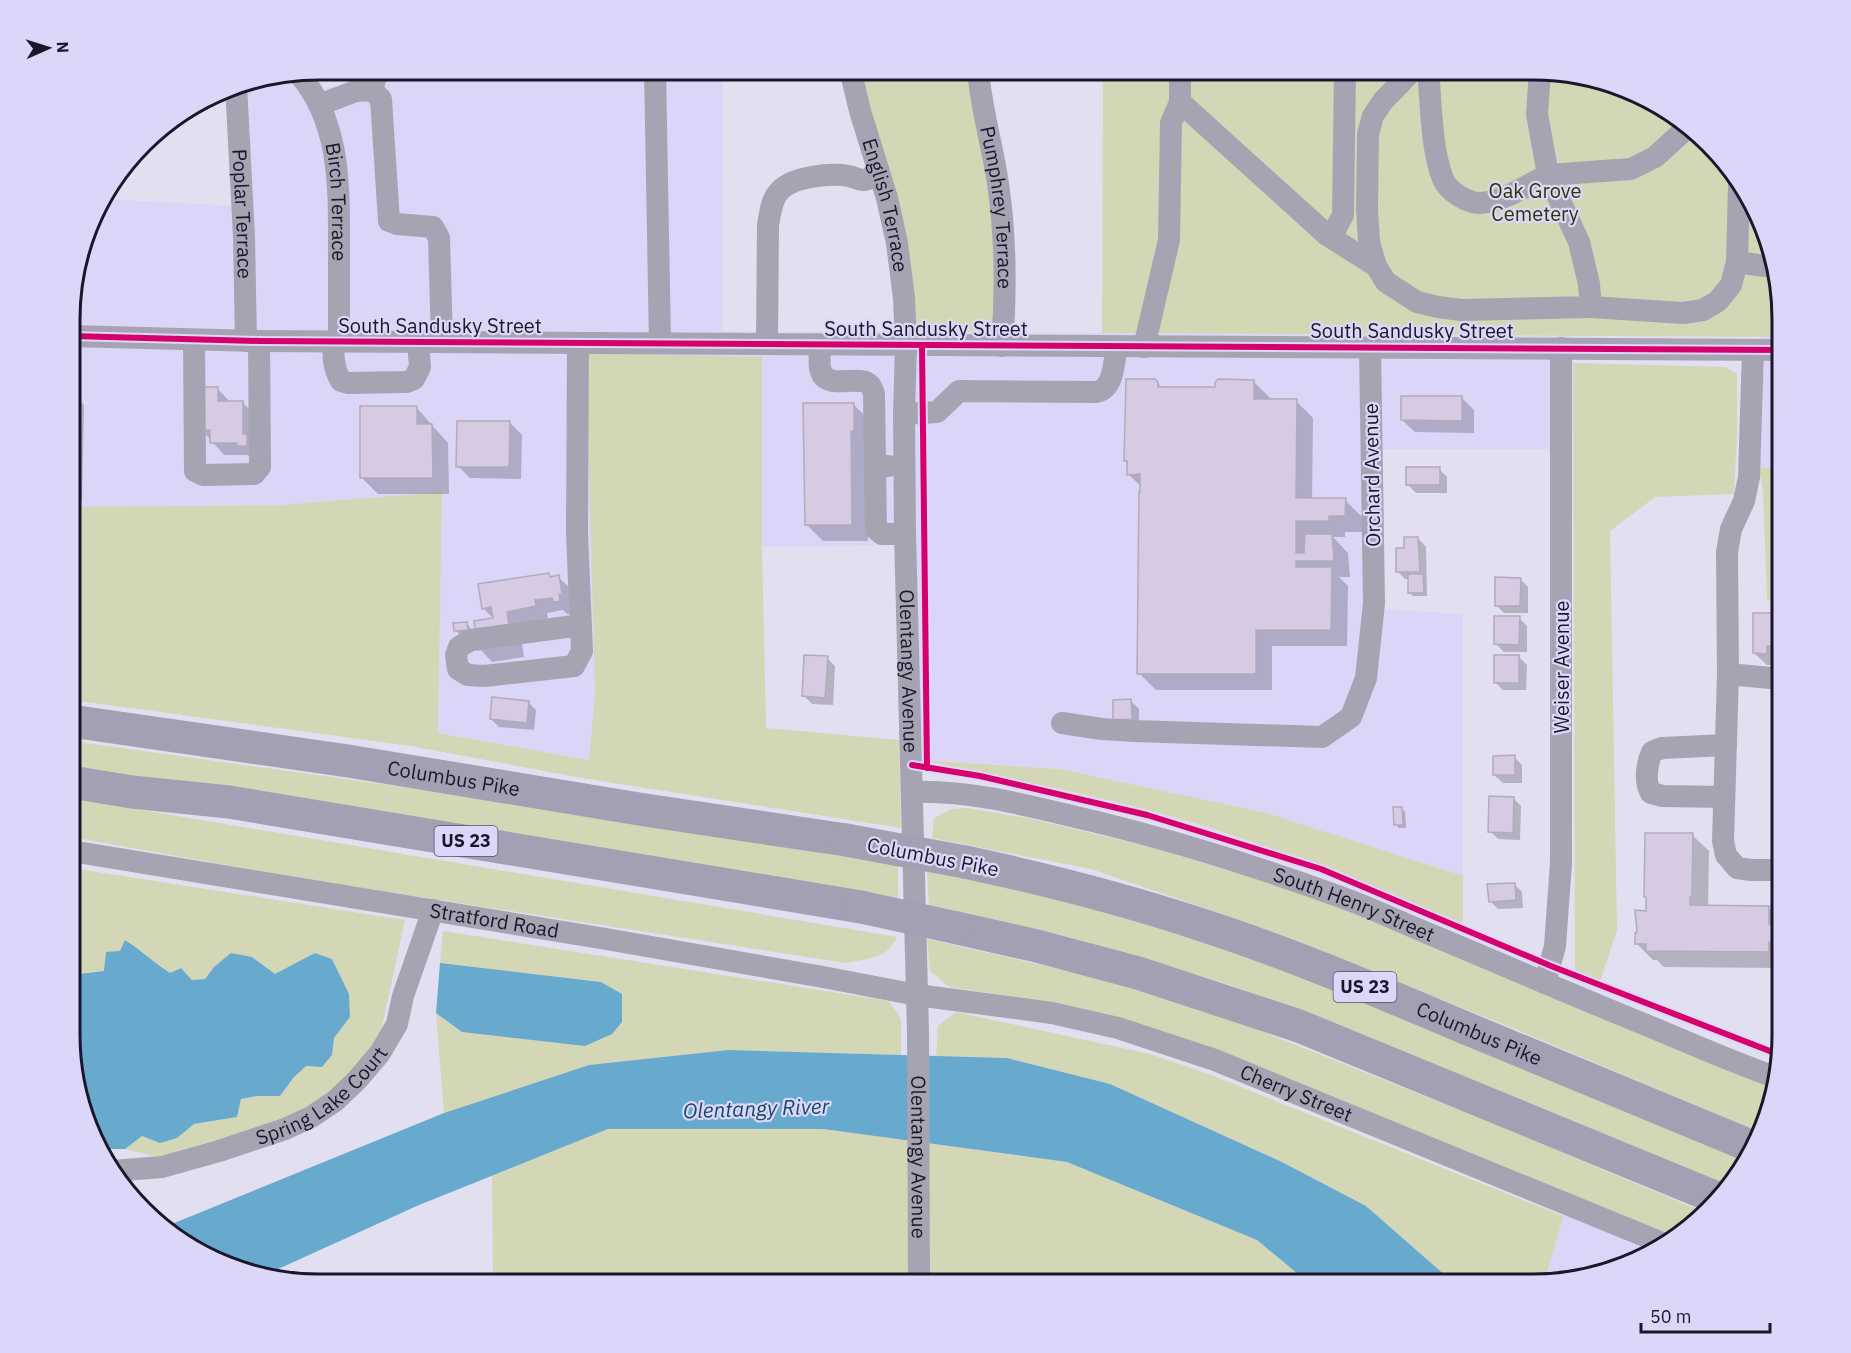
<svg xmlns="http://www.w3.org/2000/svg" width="1851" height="1353" font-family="'IBM Plex Sans',sans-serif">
  <rect width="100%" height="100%" fill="#e1dff0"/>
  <path fill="#dbd5f8" d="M361 69H723L722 331 1570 336 1573 363 1572 449H1380V609L1463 614V876L1267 813 1060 769 900 758 895 545 762 547V357L595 693 589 760 438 733 442 492 279 505 71 507V286L95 208 101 199 235 206 230 86 311 71 325 88 361 79Z
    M1760 337H1781V467L1759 468Z
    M1568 1194 1669 1237 1643 1258 1545 1281Z"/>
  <path fill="#d4d7b6" d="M858 69H974L996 199 998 332 911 331Z
    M1103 69 1549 70 1613 82 1685 121 1756 208 1781 302V337L1102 333Z
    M586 353 762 357V547L766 728 899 740 901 828 582 778 411 746 71 700V507L279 505 442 492 438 733 589 760 595 693Z
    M1573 363 1725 367 1737 374V434L1734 494 1655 497 1610 531 1617 930 1600 982 1575 972Z
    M1781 467V601L1767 600 1763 493 1759 468Z
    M71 741 475 797 898 865V903L71 766Z
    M922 760 1060 769 1267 813 1463 876V925C1372 888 1282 849 1187 821 1100 796 1010 779 922 760Z
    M71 798 897 937C888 959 868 958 846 963L304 879 71 837Z
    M967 808 1027 818 1151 847 1308 895 1773 1087 1763 1130 1761 1133 1515 1029 1260 927 1091 869 932 838 934 818 951 809Z
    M71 868 405 920 380 1036 334 1091 277 1123 158 1157 125 1149 142 1136 177 1138 194 1124 237 1117 241 1099 257 1096H280L294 1077 306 1065 332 1055 334 1038 350 1017 349 994 332 959 315 953 275 975 252 957 214 967 205 979 192 980 181 968 170 973 152 961 139 949 120 951 104 971 71 975Z
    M927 871 1005 885 1222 943 1747 1158 1729 1188 1394 1048 1230 985 1063 935 929 906Z
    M443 931 889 1001 901 1019V1055L728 1050 589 1065 444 1113 436 1013 462 1032 601 982 440 963Z
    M927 939 1117 982 1244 1024 1497 1125 1701 1211 1669 1237 1161 1032 1077 1007 949 987 930 971Z
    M956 1012 1150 1054 1206 1073 1563 1216 1545 1281 1533 1284H1455L1366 1206 1280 1161 1110 1084 1007 1058 936 1056 938 1026Z
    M608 1129H823L1067 1162 1257 1240 1310 1284H493L492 1176Z"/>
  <path fill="#68a9ce" d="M125 940C141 950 154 963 170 973L181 968 192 980 205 979 214 967 231 953 252 957 275 974 315 953 332 959 349 994 350 1017 334 1038 332 1055 322 1067 306 1066 294 1077 280 1096H257L241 1099 237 1117 194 1124 177 1138 160 1143 142 1136 125 1149H100L71 1067V975L104 971 106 952 120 951Z
    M440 963 601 982 622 994V1022L612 1034 585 1046 462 1032 436 1013Z
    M728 1050 1007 1058 1110 1084 1280 1161 1366 1206 1455 1284H1310L1257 1240 1067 1162 823 1129H608L419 1205 265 1275 223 1265 166 1232 162 1228 444 1113 589 1065Z"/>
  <path fill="#0003" d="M1155 380 1163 389H1216L1253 381 1270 398V401H1296L1313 418 1312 500H1345L1362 517V532H1345V537H1333L1348 553 1350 577H1339L1348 586 1347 646H1272V690H1156L1139 673 1142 487 1128 474V464L1125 461Z
    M217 388 230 402H242L255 415 251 458 248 455H224L201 429Z
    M71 392 84 405 82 501 71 500Z
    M1461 397 1474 410V433L1415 432 1402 420Z
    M853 404 870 421 867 448 868 541H823L807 525Z
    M416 407 448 443 449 494H378L362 478Z
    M509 422 522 435 521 479 470 478 458 466Z
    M1439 469 1447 477V493H1416L1408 485Z
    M1418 538 1426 547 1427 596H1413L1409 592V579H1405L1397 571 1405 549Z
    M549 574 552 578 558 577 571 589 572 613 567 614 563 610 547 613 548 618 519 624 524 657 492 662 480 649 494 619 483 608Z
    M1520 579 1528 587V613H1504L1496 605Z
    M1754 615H1781V658H1779V665H1767L1754 653Z
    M1519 618 1527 626V652H1504L1496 644Z
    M467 624 470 627 471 633 459 634 455 630Z
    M1519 657 1527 665 1526 690H1503L1495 682Z
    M827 658 835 666 833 705 812 704 804 696Z
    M1131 701 1139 709V726L1123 727Z
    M528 702 536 710 534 730 499 727 491 719Z
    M1514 757 1522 765V783H1503L1494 775Z
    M1513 798 1521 806 1520 840 1498 839 1490 831Z
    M1402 809 1405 812 1406 828H1399L1395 824Z
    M1692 835 1709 851 1708 907H1768L1781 920V968L1664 967 1657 960H1653L1636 943 1647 912Z
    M1514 884 1522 892 1523 908 1498 909 1490 901Z"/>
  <path fill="#d7cbe3" stroke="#b2abbb" stroke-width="1.5" d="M1126 379H1155L1158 382V387H1215V382L1218 379 1254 380V399H1297L1296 498H1346L1345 516H1329V521H1296V553H1304L1305 534H1332L1334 561H1296V567H1332L1331 630H1256V674H1137L1139 492H1140V474L1127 475V461H1124Z
    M199 387H218V401H243V434H247V446H237V443H210V430H199Z
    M1401 396H1462V421L1401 420Z
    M803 403H854V431H851L852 525H805Z
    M360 406H417V424H432L433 478H360Z
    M457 421H510L509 467H456Z
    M1406 467H1440V485H1406Z
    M1404 537H1418L1420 572H1396V548H1404Z
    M549 573 550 577 559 575 562 594H559L560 601 553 602 552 598 535 600 536 606 507 612 512 645 478 650 474 621 493 618 491 607 482 609 478 584Z
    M1408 574H1423L1424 593H1408Z
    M1495 577 1521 578 1520 606H1495Z
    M1753 613H1781V646H1767V654L1753 653Z
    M1494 616H1520L1519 645 1494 644Z
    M467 622 468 630 454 631 453 623Z
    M804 655 828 656 825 698 802 696Z
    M1494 655H1519V683H1494Z
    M492 697 529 701 527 723 490 719Z
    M1131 699 1132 719 1113 720V700Z
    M1515 755V775H1493V756Z
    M1489 796 1514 797 1513 833 1488 832Z
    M1393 807H1402L1403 825H1394Z
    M1645 833H1693L1692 897H1690V905L1769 906V924H1777L1776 942H1769V952L1646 951V944H1635V933L1637 932 1635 910 1646 911V897H1644Z
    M1515 883 1516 900 1489 902 1487 884Z"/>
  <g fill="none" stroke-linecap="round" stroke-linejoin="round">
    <g stroke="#a6a4b2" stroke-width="22">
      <path d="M655 69 660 343"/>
      <path id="s1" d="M850 69 860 111 887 198 897 243 904 298 906 345 904 414 905 534 918 1032 919 1284"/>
      <path id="s2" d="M978 69C981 111 994 150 999 191 1006 243 1006 294 1002 346"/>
      <path d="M1345 69 1343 215 1336 228 1327 235 1376 266"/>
      <path d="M1414 69 1383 101 1373 116 1368 134 1367 209 1369 242 1376 266 1386 282 1417 302 1438 307 1461 310 1591 307 1589 284 1579 242 1548 175C1527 185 1503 202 1480 203 1467 203 1448 191 1443 179 1431 149 1431 102 1428 69"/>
      <path d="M1540 70 1537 114 1548 175 1631 169 1655 157 1689 126"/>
      <path id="s3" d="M298 73C341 121 339 188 339 249 339 280 339 311 339 342"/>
      <path id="s4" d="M236 85 244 237 246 341"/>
      <path d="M372 90 378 69"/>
      <path d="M1180 102V69"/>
      <path d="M319 105 356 91 372 90 381 99 389 221 397 224 433 227 439 238 442 342"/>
      <path d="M1739 186 1737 262 1772 267"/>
      <path d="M1591 307 1683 313 1703 310 1718 301 1731 285 1737 262"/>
      <path d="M71 336 259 341 1781 350"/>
      <path d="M194 340 195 471 203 475 254 474 260 467 259 341"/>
      <path d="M334 342C333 356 333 368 341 381L348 383 407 382 414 379 420 367 418 342"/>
      <path d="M578 343 577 534 582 651 574 666 484 676 468 675 458 669 456 655 459 647 471 640 581 625"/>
      <path d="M767 344 768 225C770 215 771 201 778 193 790 176 831 173 849 176 854 177 859 180 863 180 870 180 874 174 878 169"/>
      <path d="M820 345C820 352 819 361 820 368 825 393 858 373 870 385 872 387 873 391 874 394L875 466"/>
      <path d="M1144 347 1169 240 1171 123 1180 102 1327 235"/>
      <path d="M1753 350 1749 477 1744 501 1731 529 1727 552 1728 674 1723 841 1726 855 1737 868 1751 870H1781"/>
      <path d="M904 414 937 412 959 391 1096 392C1115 388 1113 363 1117 347"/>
      <path d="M888 466H875L876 529 882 534H905"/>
      <path d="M1728 674 1781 679"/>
      <path d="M1062 723 1102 729 1134 731 1322 737 1351 717 1366 678 1374 603 1370 348"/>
      <path id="s5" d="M912 792C974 790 1033 807 1093 821 1176 841 1258 867 1338 896 1369 907 1398 921 1427 933 1504 965 1579 998 1656 1029 1696 1046 1735 1063 1775 1077"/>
      <path d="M1724 797 1663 796 1651 793C1644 782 1647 763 1652 752L1662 748 1726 745"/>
      <path id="s6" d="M71 851 606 939 823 977 917 995 1052 1013 1118 1028 1215 1060 1662 1243"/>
      <path d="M1545 983 1555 946 1561 863V348"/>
      <path id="s7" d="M112 1171 162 1167 219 1151 285 1129 311 1117 335 1101 357 1080 380 1053 397 1024 403 996 433 910"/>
    </g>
    <g stroke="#a59fb4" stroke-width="33">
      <path id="s8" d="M71 721 348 761 645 810 846 840"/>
      <path d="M71 782 132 792 229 802 861 907"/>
      <path id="s9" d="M965 862C1045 879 1124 899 1202 925 1292 954 1380 992 1468 1029 1563 1069 1658 1108 1753 1147"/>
      <path d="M957 928 1037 946 1138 973 1299 1026 1717 1198"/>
    </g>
    <path stroke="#a59fb4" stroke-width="33" d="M846 840 965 862
      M861 907 957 928"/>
    <defs>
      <path id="cycleway" d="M71 336 259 341 1781 350
        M922 346 927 768
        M912 765 980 776 1147 815 1321 869 1551 966 1780 1055"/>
    </defs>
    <use href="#cycleway" stroke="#dcd7f8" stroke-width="10"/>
    <use href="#cycleway" stroke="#d6006c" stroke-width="6"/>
  </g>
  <g text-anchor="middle" stroke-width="4.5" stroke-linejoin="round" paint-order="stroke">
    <g fill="#dcd7f8" stroke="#555168" stroke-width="1.5">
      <rect x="434.5" y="826" width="63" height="30" rx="4.5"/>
      <rect x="1333.5" y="972" width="63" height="30" rx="4.5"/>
    </g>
    <g font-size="18" font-weight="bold" fill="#1b172b">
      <text x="466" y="847">US 23</text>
      <text x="1365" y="993">US 23</text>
    </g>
    <g font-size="20" fill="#303403" stroke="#dcd7f8">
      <text x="1535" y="198">Oak Grove<tspan x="1535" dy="23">Cemetery</tspan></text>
    </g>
    <g font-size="20" fill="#1b172b" stroke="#dcd7f8">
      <text dy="7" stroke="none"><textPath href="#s3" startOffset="138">Birch Terrace</textPath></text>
      <text dy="7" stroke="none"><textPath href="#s1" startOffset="141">English Terrace</textPath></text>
      <text dy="7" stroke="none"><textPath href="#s2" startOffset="140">Pumphrey Terrace</textPath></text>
      <text dy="7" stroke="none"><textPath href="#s4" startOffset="129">Poplar Terrace</textPath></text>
      <text x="440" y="333">South Sandusky Street</text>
      <text x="926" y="336">South Sandusky Street</text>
      <text x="1412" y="338">South Sandusky Street</text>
      <text transform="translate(1372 475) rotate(-91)" y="7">Orchard Avenue</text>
      <text transform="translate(1562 667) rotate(-90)" y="7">Weiser Avenue</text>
      <text dy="7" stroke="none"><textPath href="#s1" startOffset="609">Olentangy Avenue</textPath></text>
      <text dy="7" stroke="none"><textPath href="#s8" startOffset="387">Columbus Pike</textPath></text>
      <text transform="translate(933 857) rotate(11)" y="7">Columbus Pike</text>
      <text dy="7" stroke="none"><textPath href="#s5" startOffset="458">South Henry Street</textPath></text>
      <text dy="7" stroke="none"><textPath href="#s6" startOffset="429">Stratford Road</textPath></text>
      <text dy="7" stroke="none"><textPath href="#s9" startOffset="543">Columbus Pike</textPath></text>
      <text dy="7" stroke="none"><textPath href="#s7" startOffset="228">Spring Lake Court</textPath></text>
      <text dy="7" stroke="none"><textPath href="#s6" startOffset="1252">Cherry Street</textPath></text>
      <text dy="7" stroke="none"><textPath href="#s1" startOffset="1095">Olentangy Avenue</textPath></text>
    </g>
    <g font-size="21" font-style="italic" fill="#164961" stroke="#dcd7f8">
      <text transform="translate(756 1109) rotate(-2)" y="7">Olentangy River</text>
    </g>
  </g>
  <path d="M0 0H1851V1353H0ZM319 80H1533A239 239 0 0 1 1772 319V1035A239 239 0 0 1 1533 1274H319A239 239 0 0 1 80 1035V319A239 239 0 0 1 319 80Z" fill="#dcd7f8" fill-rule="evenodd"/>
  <path fill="none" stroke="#1b172b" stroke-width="3" d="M319 80H1533A239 239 0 0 1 1772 319V1035A239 239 0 0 1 1533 1274H319A239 239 0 0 1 80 1035V319A239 239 0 0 1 319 80Z"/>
  <g transform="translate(48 48) rotate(87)" stroke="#dcd7f8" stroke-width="4.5" paint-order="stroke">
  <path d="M0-4.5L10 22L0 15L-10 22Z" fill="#1b172b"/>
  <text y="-9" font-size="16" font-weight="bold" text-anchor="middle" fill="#1b172b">N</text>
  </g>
  <path d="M1641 1323v9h129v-9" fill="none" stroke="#1b172b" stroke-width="3"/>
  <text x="1650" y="1323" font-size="18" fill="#1b172b" stroke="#dcd7f8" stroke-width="4.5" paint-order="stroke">50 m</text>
</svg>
